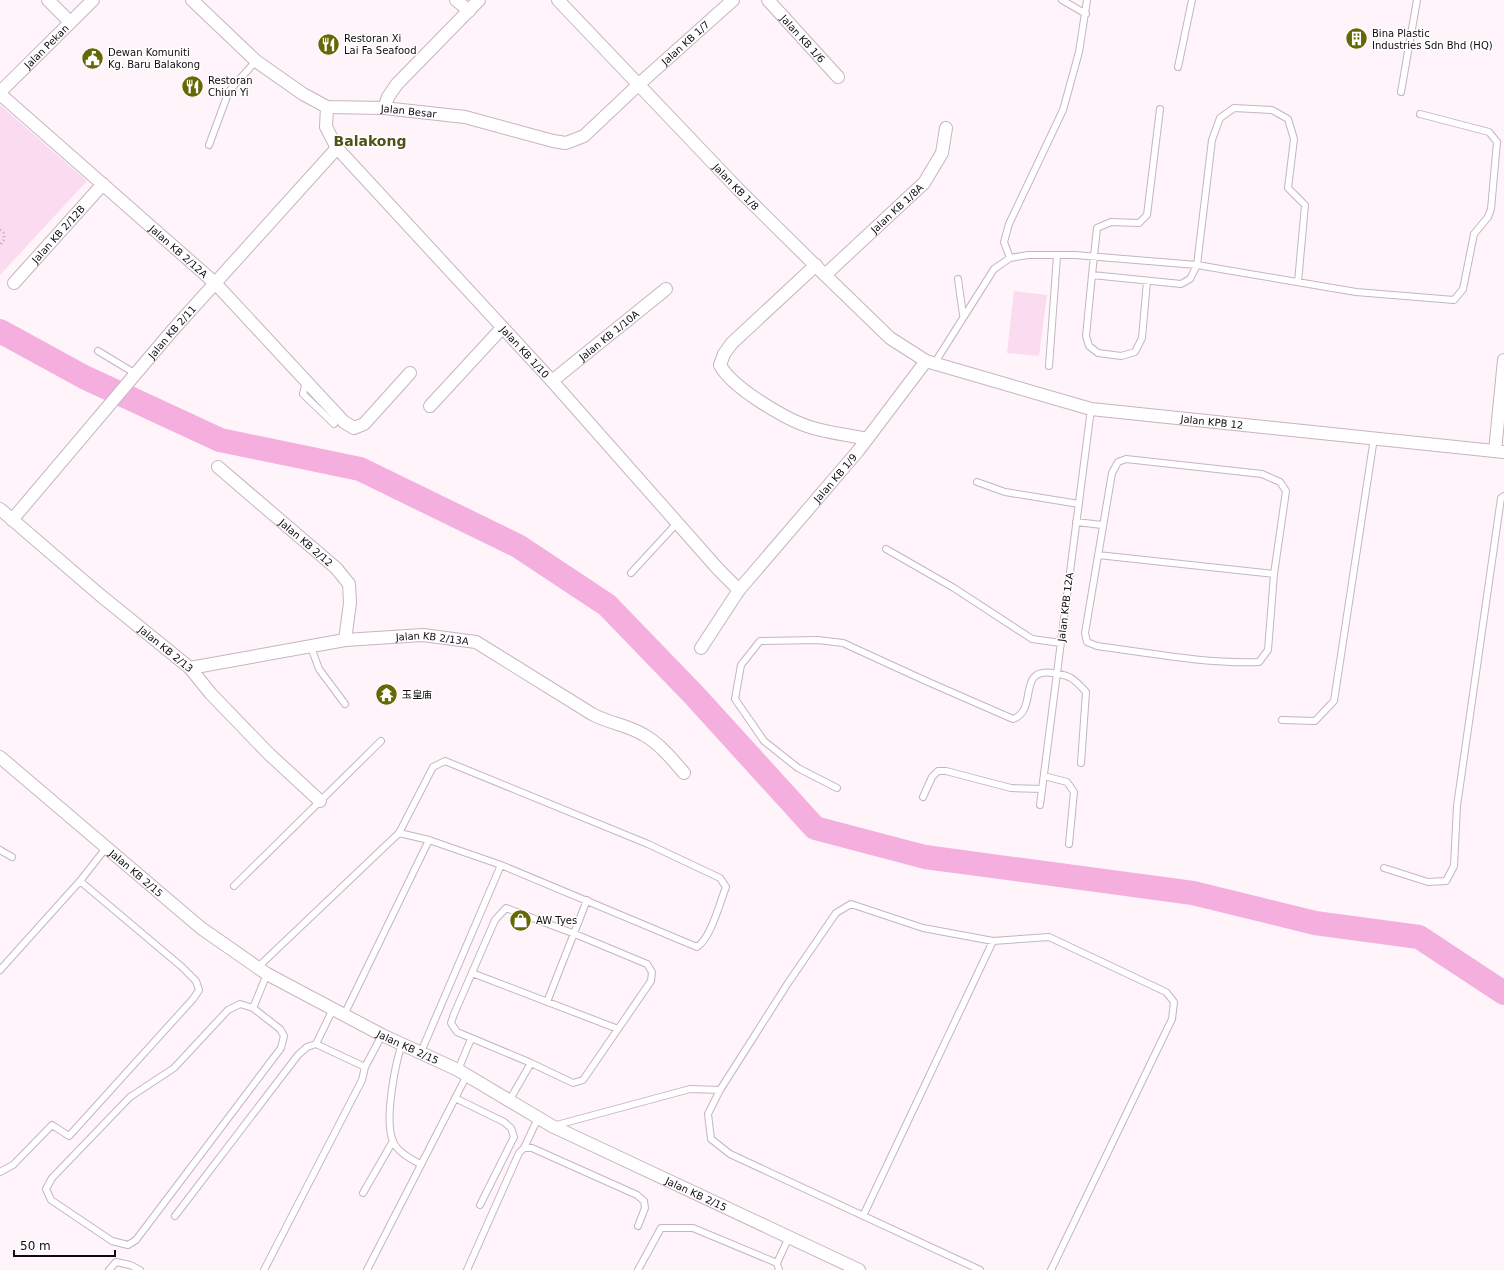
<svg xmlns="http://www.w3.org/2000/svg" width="1504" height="1270" font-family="'DejaVu Sans','Noto Sans SC',sans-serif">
  <rect width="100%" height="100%" fill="#fef4fa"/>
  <path fill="#fbdbf0" d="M0 105 87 181 0 275Z
    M1014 291 1047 295 1039 356 1007 353Z"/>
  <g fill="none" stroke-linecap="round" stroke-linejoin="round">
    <path stroke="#f4afde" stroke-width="24" d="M0 331 84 377 220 440 360 469 518 546 607 605 694 695 815 828 925 857 1193 893 1315 923 1419 937 1504 993"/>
    <defs>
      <path id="service" d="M1062 0 1086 14
        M1178 67 1192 0
        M1401 92 1417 0
        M1160 109 1147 215 1139 223 1111 222 1097 228 1092 275 1181 284 1190 279 1197 265 1212 140 1220 118 1234 108 1272 110 1288 119 1294 139 1288 188 1305 205 1298 282
        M209 145 229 91 256 61
        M1010 258 1004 242 1009 224 1063 110 1079 52 1087 0
        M1092 275 1086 336 1089 346 1098 353 1121 356 1135 352 1142 338 1147 281
        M958 279 963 315
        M98 351 136 374
        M934 364 994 269 1010 258 1028 255H1075L1197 265 1356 292 1454 300 1463 289 1474 234 1488 217 1491 209 1497 142 1489 132 1420 114
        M1049 366 1057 256
        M306 381 303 394 334 424
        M1126 459 1262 474 1280 482 1286 491 1274 574 1268 650 1259 662C1206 664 1150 653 1097 646L1087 642 1085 633 1112 473 1118 462Z
        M977 482 1005 492 1079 504
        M1076 522 1102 525
        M886 549 954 588 1032 639 1061 643
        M1098 555 1274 574
        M631 573 678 522
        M311 647 319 669 345 704
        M1282 720 1315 721 1334 701 1374 438
        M1044 776 1067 782 1074 792 1069 844
        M837 788 798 768 764 741 735 699 741 665 760 641 818 640 843 643 926 681 1013 719C1039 710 1016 667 1053 673 1071 675 1075 680 1086 692L1081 763
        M923 797 932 777 938 771H946L1011 788 1042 789
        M1040 805 1091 409
        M0 850 12 857
        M1384 868 1428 882 1446 881 1454 866 1457 806 1501 498 1504 496
        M234 886 381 741
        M257 968 399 833 433 767 445 761 648 844 720 878 726 887C720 902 711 938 697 947L501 865 429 840 399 833
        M0 970 80 881 106 848
        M472 973 618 1029
        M547 1002 587 900
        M253 1008 280 1029 284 1036 281 1048 136 1240 128 1245 112 1241 51 1200 46 1189 52 1178 130 1097 174 1068 228 1010 240 1004 253 1008 267 974
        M344 1015 429 840
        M316 1044 333 1009
        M402 1044C395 1064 384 1121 393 1141 397 1152 411 1159 420 1164
        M421 1052 501 865
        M458 1070 471 1039
        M720 1090 708 1114 711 1139 730 1154 980 1270
        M455 1098 504 1122 511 1128 514 1137 480 1205
        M509 1101 531 1063 573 1083 583 1080 651 981 652 972 647 964 575 934 506 908 495 920 454 1014 451 1023 457 1032 531 1063
        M553 1126 690 1089 720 1090 788 983 836 913 851 904 923 928 993 941 1049 937 1166 992 1174 1002 1172 1019 1051 1270
        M524 1148H532L637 1195 644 1201 645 1208 638 1226
        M0 1172 13 1165 52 1125 69 1136 193 999 199 990 196 981 182 967 80 881
        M363 1193 393 1141
        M175 1216 298 1055 307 1047 316 1044 365 1067
        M863 1216 993 941
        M109 1270 116 1262 130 1265 140 1270
        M264 1270 362 1080 365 1067 382 1035
        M367 1270 467 1075
        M467 1270 519 1153 524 1148 538 1118
        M638 1270 661 1228H693L777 1263
        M779 1270 777 1263 789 1237"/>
      <g id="minor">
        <path d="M48 0 70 22"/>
        <path id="s1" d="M192 0 256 61 303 94 327 107 384 108 465 117 553 141 566 143 584 136 638 85 733 0"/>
        <path d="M456 0 469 11"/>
        <path id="s2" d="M558 0 738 189 825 275 890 338 926 361 1091 409 1504 452"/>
        <path id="s3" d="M768 0 838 77"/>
        <path id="s4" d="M0 92 93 0"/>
        <path id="s5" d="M0 94 215 283 344 422 354 428 364 424 410 373"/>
        <path id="s6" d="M327 107 326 127 337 148 552 381 718 569 739 590"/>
        <path d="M384 108 388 97 397 84 479 0"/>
        <path d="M816 265 732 343 724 354 720 365C732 388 788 421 813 428 830 433 849 435 867 439"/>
        <path id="s7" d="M825 275 924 183 942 153 946 128"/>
        <path id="s8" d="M14 283 103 184"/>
        <path id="s9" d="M552 381 666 289"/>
        <path d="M430 406 502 328"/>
        <path d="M1495 451 1504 360"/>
        <path id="s10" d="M218 467 336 568 349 584 350 603 345 640"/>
        <path id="s11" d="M0 509 100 595 190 668 211 694 269 754 320 801"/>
        <path id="s12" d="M12 520 171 332 337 148"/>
        <path id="s13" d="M701 648 739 590 858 451 926 361"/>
        <path id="s14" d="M190 668 345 640 423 635 476 642 592 714C608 723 628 725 644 735 660 744 672 759 684 773"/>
        <path id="s15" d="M0 757 201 928 267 974 382 1035 458 1070 552 1126 859 1270"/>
      </g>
    </defs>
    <use href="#service" stroke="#c6b5c0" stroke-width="8"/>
    <use href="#minor" stroke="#c6b5c0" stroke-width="14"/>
    <path stroke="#b2a9af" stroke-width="2.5" stroke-dasharray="1 3" stroke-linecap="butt" d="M0 230 4 233V240L0 245"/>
    <use href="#service" stroke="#fff" stroke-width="6"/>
    <use href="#minor" stroke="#fff" stroke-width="12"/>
  </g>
  <defs>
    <symbol id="building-disc" viewBox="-11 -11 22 22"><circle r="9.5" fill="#666805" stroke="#fff"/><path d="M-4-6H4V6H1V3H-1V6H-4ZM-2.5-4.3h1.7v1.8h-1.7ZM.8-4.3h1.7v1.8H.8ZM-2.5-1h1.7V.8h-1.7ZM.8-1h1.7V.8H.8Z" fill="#fff"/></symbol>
    <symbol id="restaurant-disc" viewBox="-11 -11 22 22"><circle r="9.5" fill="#666805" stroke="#fff"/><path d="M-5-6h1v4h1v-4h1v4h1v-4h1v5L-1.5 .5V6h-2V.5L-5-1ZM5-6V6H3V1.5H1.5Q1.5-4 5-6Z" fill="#fff"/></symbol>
    <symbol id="civic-disc" viewBox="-11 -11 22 22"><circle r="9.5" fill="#666805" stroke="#fff"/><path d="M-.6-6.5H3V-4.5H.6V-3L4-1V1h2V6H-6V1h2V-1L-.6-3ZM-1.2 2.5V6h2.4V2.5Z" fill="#fff"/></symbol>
    <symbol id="temple-disc" viewBox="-11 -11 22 22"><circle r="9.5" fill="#666805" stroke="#fff"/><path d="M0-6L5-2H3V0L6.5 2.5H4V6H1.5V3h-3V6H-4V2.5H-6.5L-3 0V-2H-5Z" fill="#fff"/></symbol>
    <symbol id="shop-disc" viewBox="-11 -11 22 22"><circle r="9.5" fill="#666805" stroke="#fff"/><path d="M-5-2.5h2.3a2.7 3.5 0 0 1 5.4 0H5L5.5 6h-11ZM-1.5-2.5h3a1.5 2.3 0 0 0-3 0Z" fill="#fff"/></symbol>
  </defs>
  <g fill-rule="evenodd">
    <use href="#building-disc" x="1344" y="26" width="25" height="25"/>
    <use href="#restaurant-disc" x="316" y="32" width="25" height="25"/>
    <use href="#civic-disc" x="80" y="46" width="25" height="25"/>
    <use href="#restaurant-disc" x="180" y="74" width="25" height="25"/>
    <use href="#temple-disc" x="374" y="682" width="25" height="25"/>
    <use href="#shop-disc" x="508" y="908" width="25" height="25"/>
  </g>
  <g text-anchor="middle" stroke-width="3" stroke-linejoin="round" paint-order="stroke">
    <g font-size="10" fill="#100b0f" stroke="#fff" text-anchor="start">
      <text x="1372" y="37">Bina Plastic<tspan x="1372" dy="12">Industries Sdn Bhd (HQ)</tspan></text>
      <text x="344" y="42">Restoran Xi<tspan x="344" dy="12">Lai Fa Seafood</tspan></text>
      <text x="108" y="56">Dewan Komuniti<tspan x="108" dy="12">Kg. Baru Balakong</tspan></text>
      <text x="208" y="84">Restoran<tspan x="208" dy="12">Chiun Yi</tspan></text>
      <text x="402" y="698">玉皇庙</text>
      <text x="536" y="924">AW Tyes</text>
    </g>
    <g font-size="10" fill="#100b0f" stroke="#fff">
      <text dy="4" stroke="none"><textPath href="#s3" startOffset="52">Jalan KB 1/6</textPath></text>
      <text dy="4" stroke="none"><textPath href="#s1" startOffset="573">Jalan KB 1/7</textPath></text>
      <text dy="4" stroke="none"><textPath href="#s4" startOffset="65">Jalan Pekan</textPath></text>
      <text dy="4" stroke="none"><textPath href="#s1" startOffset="255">Jalan Besar</textPath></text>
      <text dy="4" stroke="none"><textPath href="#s2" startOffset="258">Jalan KB 1/8</textPath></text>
      <text dy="4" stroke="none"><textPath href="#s7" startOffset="98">Jalan KB 1/8A</textPath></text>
      <text dy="4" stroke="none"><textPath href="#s8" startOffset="66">Jalan KB 2/12B</textPath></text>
      <text dy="4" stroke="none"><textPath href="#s5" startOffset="238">Jalan KB 2/12A</textPath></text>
      <text dy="4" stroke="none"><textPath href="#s12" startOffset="247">Jalan KB 2/11</textPath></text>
      <text dy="4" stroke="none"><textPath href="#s9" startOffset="73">Jalan KB 1/10A</textPath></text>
      <text dy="4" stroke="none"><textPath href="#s6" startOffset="321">Jalan KB 1/10</textPath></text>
      <text dy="4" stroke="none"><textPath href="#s2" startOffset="810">Jalan KPB 12</textPath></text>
      <text dy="4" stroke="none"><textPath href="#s13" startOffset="217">Jalan KB 1/9</textPath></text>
      <text dy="4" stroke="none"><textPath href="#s10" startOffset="116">Jalan KB 2/12</textPath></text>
      <text transform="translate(1065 607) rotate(-83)" y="4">Jalan KPB 12A</text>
      <text dy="4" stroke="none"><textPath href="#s14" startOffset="245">Jalan KB 2/13A</textPath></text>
      <text dy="4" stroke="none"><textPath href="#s11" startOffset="217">Jalan KB 2/13</textPath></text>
      <text dy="4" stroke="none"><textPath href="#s15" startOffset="179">Jalan KB 2/15</textPath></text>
      <text dy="4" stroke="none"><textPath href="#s15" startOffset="503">Jalan KB 2/15</textPath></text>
      <text dy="4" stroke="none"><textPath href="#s15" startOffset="827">Jalan KB 2/15</textPath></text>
    </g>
    <g font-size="14" font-weight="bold" fill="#4f5116" stroke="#fff">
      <text x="370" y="146">Balakong</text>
    </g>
  </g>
  <path d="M14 1250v6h101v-6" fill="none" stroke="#100b0f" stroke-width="2"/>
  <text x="20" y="1250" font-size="12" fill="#100b0f" stroke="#ffffff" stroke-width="3" paint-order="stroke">50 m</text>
</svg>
